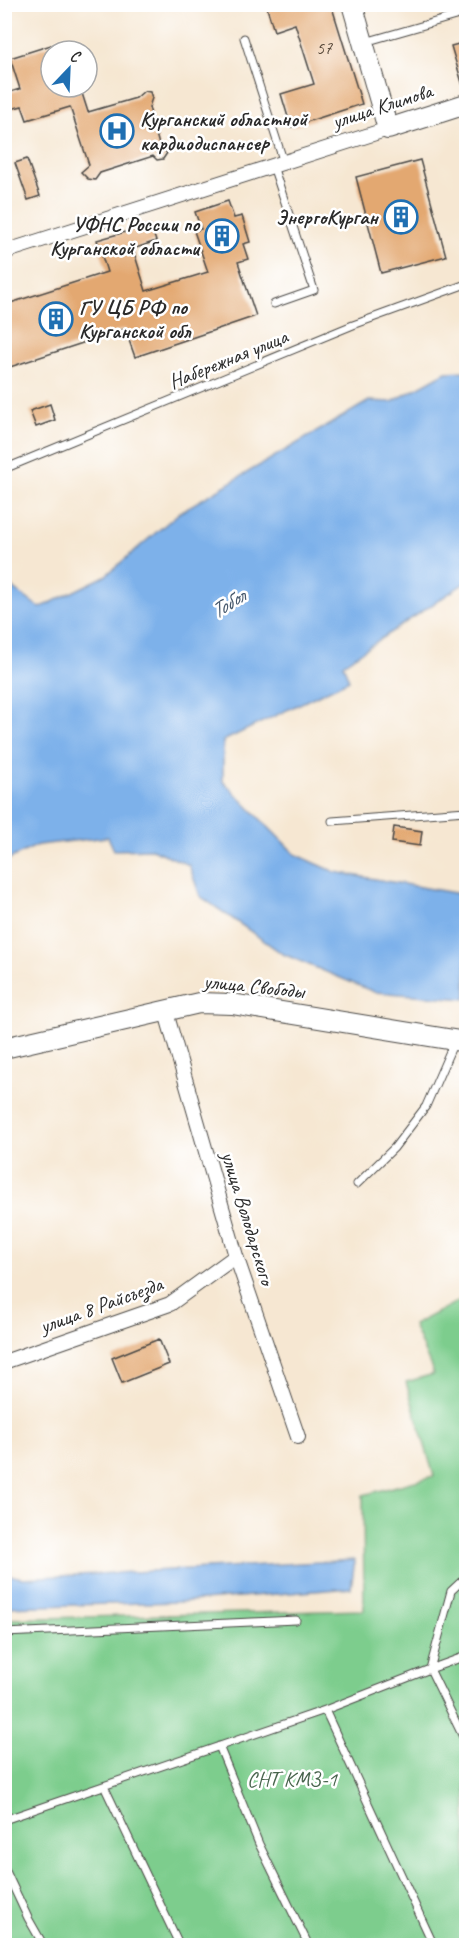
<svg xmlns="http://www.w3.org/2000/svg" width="471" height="1950" font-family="Caveat,sans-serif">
  <rect width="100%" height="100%" fill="#fff"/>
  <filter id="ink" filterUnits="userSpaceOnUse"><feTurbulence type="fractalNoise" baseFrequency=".0167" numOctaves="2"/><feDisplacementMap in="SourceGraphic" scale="12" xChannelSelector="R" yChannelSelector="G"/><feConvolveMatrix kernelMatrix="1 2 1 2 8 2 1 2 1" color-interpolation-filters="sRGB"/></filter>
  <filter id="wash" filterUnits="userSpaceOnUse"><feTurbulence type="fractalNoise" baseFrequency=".008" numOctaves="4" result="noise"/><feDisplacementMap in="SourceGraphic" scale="24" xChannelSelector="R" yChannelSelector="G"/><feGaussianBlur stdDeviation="1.35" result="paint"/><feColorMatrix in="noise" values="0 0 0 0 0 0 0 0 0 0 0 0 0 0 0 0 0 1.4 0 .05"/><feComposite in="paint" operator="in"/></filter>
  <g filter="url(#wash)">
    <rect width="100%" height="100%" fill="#f6e7d2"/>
    <path fill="#7dcd8d" stroke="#547c5c" stroke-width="1.5" d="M466 1297V1945H5L4 1619 364 1610 363 1495 434 1476 406 1382 434 1374 413 1325Z"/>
    <path fill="#7db1ea" stroke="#546e8a" stroke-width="1.5" d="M466 371V582L343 664 349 680 223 741V781L295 854 335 872 466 895V999L374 992 283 954 200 896 189 865 152 849 114 850 108 837 38 845 5 861V584H7L40 608 105 576 180 512 369 401 392 402 446 372Z
      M355 1560 351 1588 179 1602 5 1607V1574L22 1578Z"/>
    <g id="blocks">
      <path fill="#e3a871" d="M279 4H331L362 104 291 127 281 94 314 84 295 24 274 31 267 8Z
        M466 42V85L463 86 451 46Z
        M51 45V87H80L88 112 136 98 144 91 150 92 152 98 149 107 159 145 167 153 163 159 157 160 153 156 100 173 95 180 88 179 81 172 89 165 70 107 27 120 22 106 4 111V94L20 89 10 58Z
        M27 159 40 196 28 200 15 163Z
        M420 160 446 256 381 273 356 177Z
        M228 201 234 218 242 216 250 242 243 244 248 259 238 262 256 316 135 357 125 329 4 369V305L107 272 97 240 150 225 156 241 133 249 146 291 208 272 194 231 201 229 195 212Z
        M50 404 55 420 36 427 30 411Z
        M394 827 422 831 420 846 392 842Z
        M159 1339 169 1364 122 1383 112 1358Z"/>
    </g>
  </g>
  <g filter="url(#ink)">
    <use href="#blocks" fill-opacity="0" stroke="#494744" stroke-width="1.5"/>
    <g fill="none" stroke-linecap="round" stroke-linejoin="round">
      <defs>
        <path id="lane" d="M244 38 284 163
          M365 42 466 13
          M273 166 314 290 274 304
          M4 469 353 325 466 284
          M332 821 466 811
          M357 1184 394 1148 426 1106 454 1042
          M464 1472 466 1471
          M4 1633 296 1620
          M466 1656 430 1669 466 1743
          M325 1710 434 1946
          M219 1746 259 1844 309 1946
          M104 1786 180 1946
          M4 1820 325 1710 430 1669 451 1591 466 1577
          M4 1867 28 1918 44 1946"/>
        <path id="street" d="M4 252 388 129
          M165 1009 236 1256 298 1437
          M4 1362 170 1304 236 1256"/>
        <path id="secondary" d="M352 4 388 129 466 104
          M4 1048 199 1003 232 1004 466 1042"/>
      </defs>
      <use href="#lane" stroke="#494744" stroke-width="9"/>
      <use href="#street" stroke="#494744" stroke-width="16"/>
      <use href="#secondary" stroke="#494744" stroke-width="22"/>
      <use href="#lane" stroke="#fff" stroke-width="7"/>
      <use href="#street" stroke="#fff" stroke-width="14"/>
      <use href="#secondary" stroke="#fff" stroke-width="20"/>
    </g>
  </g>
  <defs>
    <symbol id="hospital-ring" viewBox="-11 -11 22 22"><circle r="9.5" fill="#fff" stroke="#1f6fb2" stroke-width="1.5"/><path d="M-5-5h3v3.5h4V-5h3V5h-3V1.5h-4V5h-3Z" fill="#1f6fb2"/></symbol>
    <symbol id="building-ring" viewBox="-11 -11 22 22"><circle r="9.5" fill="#fff" stroke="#1f6fb2" stroke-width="1.5"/><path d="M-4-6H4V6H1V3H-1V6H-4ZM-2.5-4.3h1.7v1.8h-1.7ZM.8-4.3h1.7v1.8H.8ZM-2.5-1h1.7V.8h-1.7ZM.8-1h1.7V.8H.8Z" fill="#1f6fb2"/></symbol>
  </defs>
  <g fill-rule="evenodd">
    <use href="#hospital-ring" x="98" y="112" width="38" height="38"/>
    <use href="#building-ring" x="382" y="198" width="38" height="38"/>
    <use href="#building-ring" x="203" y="217" width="38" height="38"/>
    <use href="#building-ring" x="37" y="300" width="38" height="38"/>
  </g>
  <g text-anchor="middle" stroke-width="5" stroke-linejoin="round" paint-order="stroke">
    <g font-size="18" fill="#594a3c">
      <text x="324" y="54">57</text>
    </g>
    <g font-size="21" fill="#2b2b2b" stroke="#fff">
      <text transform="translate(382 106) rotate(-18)" y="7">улица Климова</text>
      <text transform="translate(228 359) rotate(-22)" y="7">Набережная улица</text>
      <text transform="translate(254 986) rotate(6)" y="7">улица Свободы</text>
      <text transform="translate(248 1218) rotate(73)" y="7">улица Володарского</text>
      <text transform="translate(101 1305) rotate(-20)" y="7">улица 8 Райсъезда</text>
    </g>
    <g font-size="21" font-weight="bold" fill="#2b2b2b" stroke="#fff" text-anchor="start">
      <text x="140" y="126">Курганский областной<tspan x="140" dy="24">кардиодиспансер</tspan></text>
      <text x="378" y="224" text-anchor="end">ЭнергоКурган</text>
      <text x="199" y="231" text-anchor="end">УФНС России по<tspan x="199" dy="24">Курганской области</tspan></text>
      <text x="79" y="314">ГУ ЦБ РФ по<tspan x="79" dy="24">Курганской обл</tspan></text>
    </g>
    <g font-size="21" fill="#48644d" stroke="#fff">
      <text x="292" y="1786">СНТ КМЗ-1</text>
    </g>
    <g font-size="22" font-style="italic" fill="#485a6e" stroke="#fff">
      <text transform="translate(227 603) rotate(-32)" y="8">Тобол</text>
    </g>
  </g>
  <rect width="471" height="1950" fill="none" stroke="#fff" stroke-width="24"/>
  <g transform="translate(69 69) rotate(23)"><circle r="28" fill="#ffffff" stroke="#aaaaaa" stroke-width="1.5"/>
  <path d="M0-4.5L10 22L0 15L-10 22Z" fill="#1f6fb2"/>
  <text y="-9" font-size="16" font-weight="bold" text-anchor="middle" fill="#2b2b2b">С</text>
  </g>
</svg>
